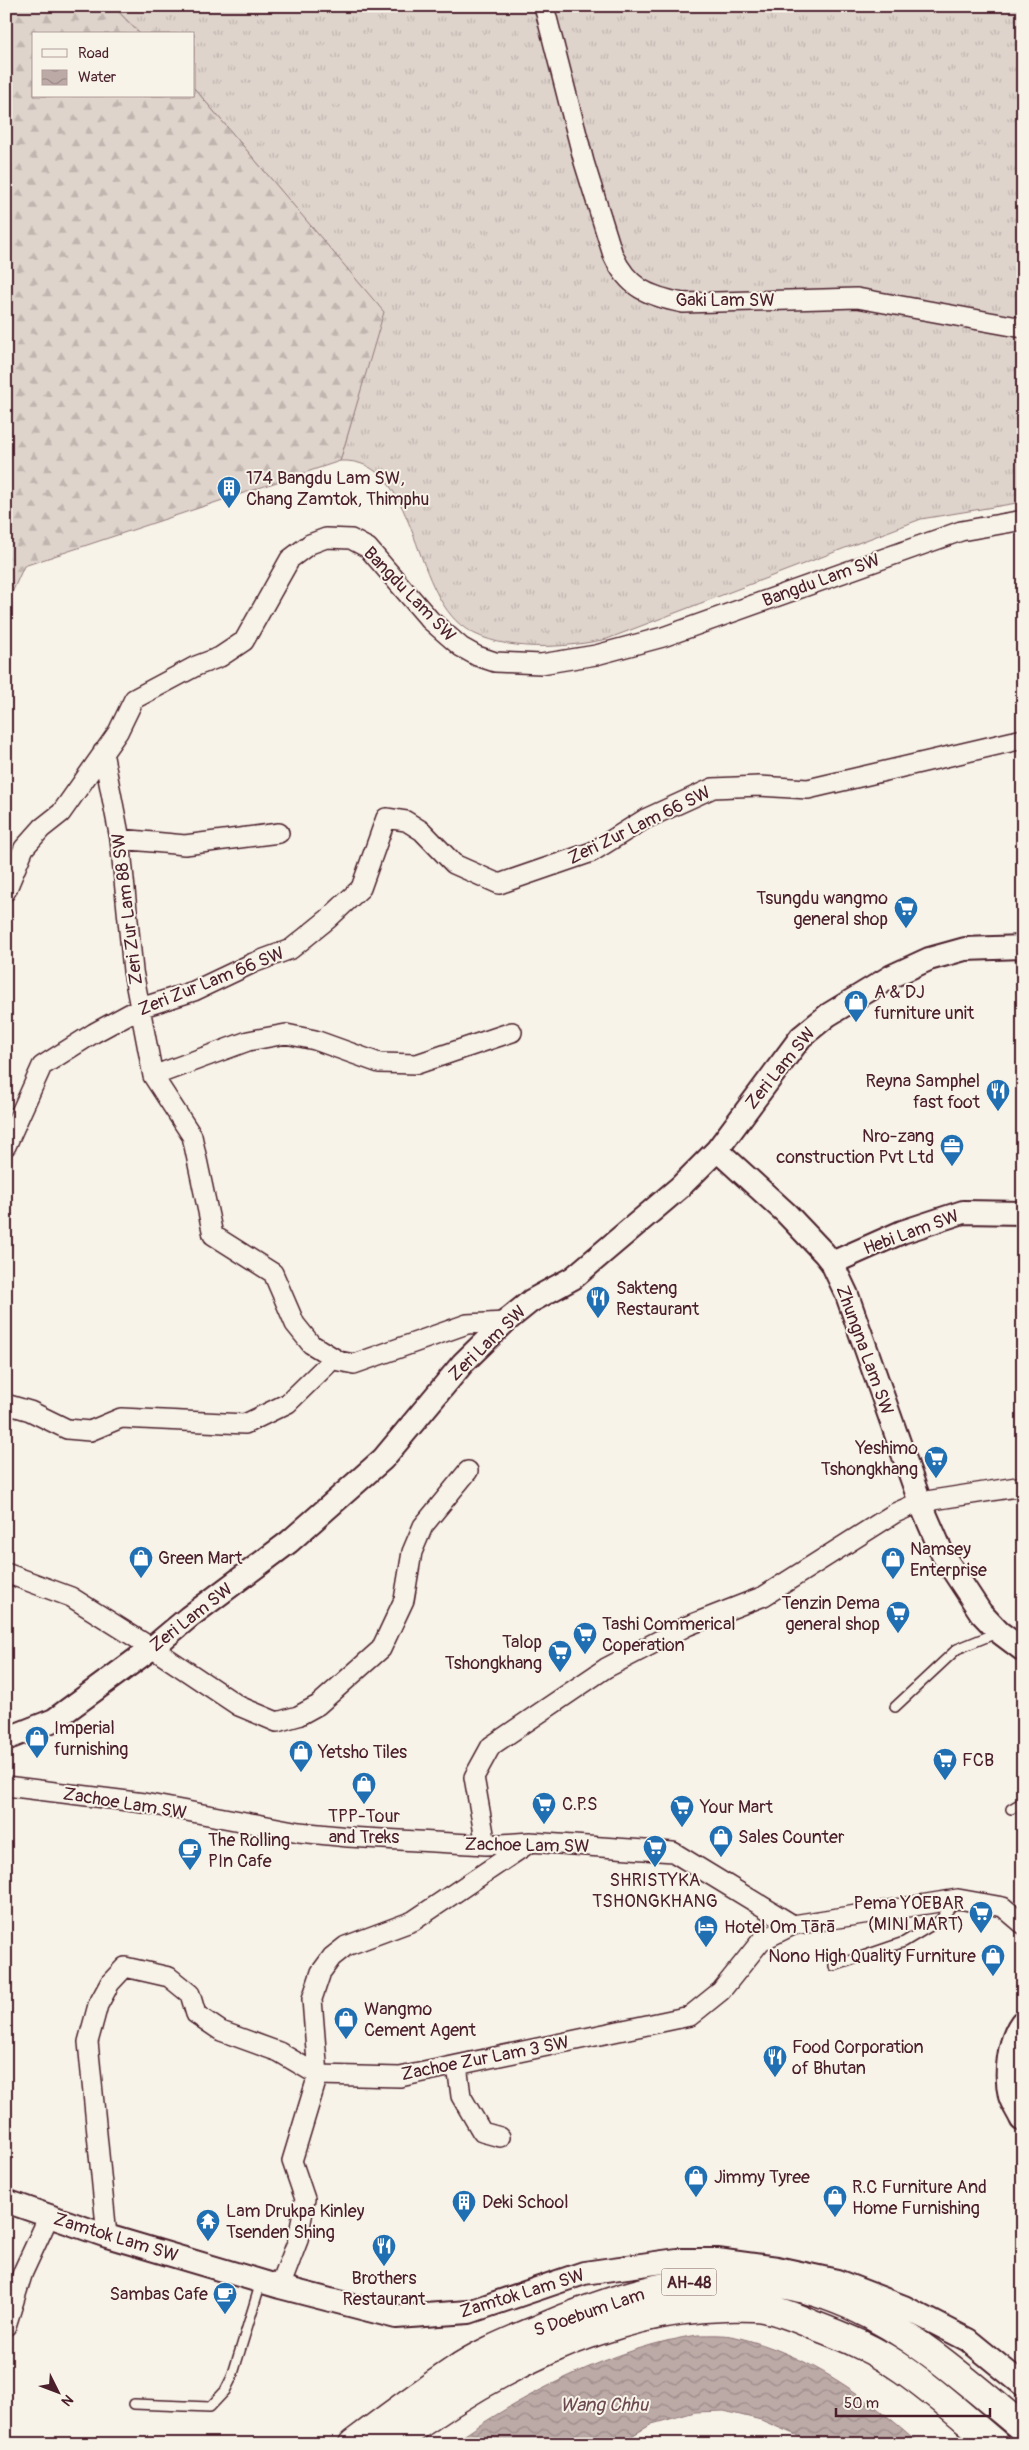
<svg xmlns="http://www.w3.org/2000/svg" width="1029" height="2450" font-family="Pangolin,sans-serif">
  <defs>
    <pattern id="grass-tufts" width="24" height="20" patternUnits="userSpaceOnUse" patternTransform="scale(1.25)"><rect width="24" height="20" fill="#ded4cc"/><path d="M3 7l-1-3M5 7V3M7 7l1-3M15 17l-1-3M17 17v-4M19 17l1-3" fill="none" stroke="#c0b6af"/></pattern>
    <pattern id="forest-firs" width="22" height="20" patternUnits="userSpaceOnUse" patternTransform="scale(1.25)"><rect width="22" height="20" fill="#ded4cc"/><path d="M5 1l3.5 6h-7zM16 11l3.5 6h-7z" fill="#c0b6af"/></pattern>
    <pattern id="water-waves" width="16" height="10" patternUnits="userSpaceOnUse" patternTransform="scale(1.25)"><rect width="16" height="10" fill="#bcaaa7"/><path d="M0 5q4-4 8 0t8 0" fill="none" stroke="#9b8a88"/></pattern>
  </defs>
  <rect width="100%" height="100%" fill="#f7f3e8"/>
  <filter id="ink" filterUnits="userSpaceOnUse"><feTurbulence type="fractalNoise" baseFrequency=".02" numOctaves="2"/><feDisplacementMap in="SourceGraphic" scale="10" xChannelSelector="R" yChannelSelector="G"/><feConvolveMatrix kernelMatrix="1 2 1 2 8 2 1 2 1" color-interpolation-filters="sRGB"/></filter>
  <g filter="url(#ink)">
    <path fill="url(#grass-tufts)" stroke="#947a7c" d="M113 6H1023V502L921 519 607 639C566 648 504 653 466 629 409 591 419 457 340 461L383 312 194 88V34H140Z"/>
    <path fill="url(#forest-firs)" stroke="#947a7c" d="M6 6H113L140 34H34V96H194V88L384 312 340 461 24 566 6 606Z"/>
    <path fill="url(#water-waves)" stroke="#8e7275" d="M698 2335C710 2335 724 2334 736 2337 808 2354 866 2396 920 2444H817L761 2420 724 2411 695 2412 652 2424 618 2444H452C519 2396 617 2346 698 2335Z"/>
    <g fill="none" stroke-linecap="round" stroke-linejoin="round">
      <defs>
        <path id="service" d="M895 1707 957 1649 999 1632
          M1011 1809 1023 1802
          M834 1966 904 1942 939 1921 955 1902
          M134 2404 210 2407 225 2391 232 2377 261 2282"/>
        <path id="minor" d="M544 6 584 162 613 255C628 288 648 296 683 303L857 298 1023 328
          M103 752 120 839 133 971 153 1076 192 1136 213 1235 273 1273 295 1324 311 1344 339 1361 354 1364 467 1324 505 1322
          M120 839 185 845 279 833
          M6 891 24 848 42 828 61 813 118 732 134 699 196 666 220 657 244 641 290 559 310 544 326 538 351 539 368 548 430 620 461 647 477 656 495 662 541 664 596 655 663 637 961 531 1023 520
          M153 1076 248 1041 286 1034 315 1040 379 1063 417 1064 512 1032
          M6 1146 42 1066 94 1033 140 1008 194 991 253 963 291 949 328 919 361 888 386 818 406 821 422 831 454 864 499 884 592 852 645 819 713 788 759 786 808 789 1023 739
          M6 1404 30 1411 67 1429 90 1431 121 1418 245 1424 288 1403 334 1358
          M6 1573 71 1597 152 1648 239 1706 277 1722 298 1716 318 1705 381 1649 404 1600 412 1552 423 1526 468 1471
          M6 1786 144 1803 299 1832 348 1837 486 1845 530 1842 673 1852 793 1925 958 1899 1003 1907 1023 1924
          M486 1845 474 1777 491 1746 606 1668 687 1626 764 1596 895 1513 920 1502 1023 1486
          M457 2065 461 2096 482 2132 500 2137
          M107 2236 88 2042 98 2005 110 1983 125 1967 169 1977 190 1994 196 2014 221 2031 279 2052 318 2075 400 2077 690 2016 721 1991 761 1941 793 1925
          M280 2287 298 2240 305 2199 292 2161 318 2075 312 1999 321 1972 332 1957 346 1946 413 1921 529 1843
          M6 2326 23 2272 49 2216"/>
        <path id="tertiary" d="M717 1150 786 1213 824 1253 832 1263 847 1295 920 1502 943 1555 981 1613 999 1632 1023 1650
          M832 1263 902 1232 963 1212 1023 1213
          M6 1739 54 1720 152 1648 189 1617 289 1542 383 1459 463 1363 505 1322 531 1301 573 1278 680 1187 717 1150 801 1037 828 1015 892 976 929 959 965 949 1023 947
          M6 2201 107 2236 280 2287 396 2317 469 2312 584 2273 677 2260H717L777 2268 837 2281 904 2307 968 2340 1023 2385"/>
        <path id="secondary" d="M1023 2024C1010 2042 1007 2076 1012 2096 1014 2103 1020 2111 1023 2118"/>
        <path id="trunk" d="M353 2444C386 2419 420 2394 454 2371 480 2353 511 2341 539 2329 641 2285 744 2257 850 2305 915 2334 969 2383 1023 2428
          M392 2444C484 2374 608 2309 725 2307 738 2307 751 2306 763 2308 780 2311 797 2318 813 2325 845 2337 876 2350 904 2370 936 2392 965 2419 995 2444"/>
      </defs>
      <use href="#service" stroke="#4a1f2b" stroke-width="12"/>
      <use href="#minor" stroke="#4a1f2b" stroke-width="22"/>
      <use href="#tertiary" stroke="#4a1f2b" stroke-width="26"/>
      <use href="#secondary" stroke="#4a1f2b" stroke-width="30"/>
      <use href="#trunk" stroke="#4a1f2b" stroke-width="31"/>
      <use href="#service" stroke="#f7f3e8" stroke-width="9"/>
      <use href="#minor" stroke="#f7f3e8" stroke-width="19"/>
      <use href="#tertiary" stroke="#f7f3e8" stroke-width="22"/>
      <use href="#secondary" stroke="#f7f3e8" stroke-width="26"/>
      <use href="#trunk" stroke="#f7f3e8" stroke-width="28"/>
    </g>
  </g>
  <defs>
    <symbol id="building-pin" viewBox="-11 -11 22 30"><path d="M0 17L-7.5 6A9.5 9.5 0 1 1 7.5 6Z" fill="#1f6fb2" stroke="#f7f3e8"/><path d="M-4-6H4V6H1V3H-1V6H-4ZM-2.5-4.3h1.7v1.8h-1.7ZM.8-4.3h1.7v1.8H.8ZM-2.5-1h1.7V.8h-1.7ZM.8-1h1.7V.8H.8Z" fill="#fff"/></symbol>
    <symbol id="supermarket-pin" viewBox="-11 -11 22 30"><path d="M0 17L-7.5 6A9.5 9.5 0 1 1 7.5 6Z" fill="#1f6fb2" stroke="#f7f3e8"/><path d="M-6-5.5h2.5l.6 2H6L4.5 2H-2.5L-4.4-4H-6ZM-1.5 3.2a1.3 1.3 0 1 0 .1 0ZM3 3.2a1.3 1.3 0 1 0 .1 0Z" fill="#fff"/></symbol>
    <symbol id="shop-pin" viewBox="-11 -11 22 30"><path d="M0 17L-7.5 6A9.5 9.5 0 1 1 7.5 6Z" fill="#1f6fb2" stroke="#f7f3e8"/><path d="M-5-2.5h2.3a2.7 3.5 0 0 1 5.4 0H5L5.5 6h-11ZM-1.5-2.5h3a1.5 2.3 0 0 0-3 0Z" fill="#fff"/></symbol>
    <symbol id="restaurant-pin" viewBox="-11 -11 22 30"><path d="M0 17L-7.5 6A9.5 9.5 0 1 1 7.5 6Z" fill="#1f6fb2" stroke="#f7f3e8"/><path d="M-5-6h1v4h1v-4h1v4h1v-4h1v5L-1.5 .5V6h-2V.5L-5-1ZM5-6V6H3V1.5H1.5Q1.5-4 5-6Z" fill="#fff"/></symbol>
    <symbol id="office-pin" viewBox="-11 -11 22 30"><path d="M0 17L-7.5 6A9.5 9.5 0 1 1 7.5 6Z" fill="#1f6fb2" stroke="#f7f3e8"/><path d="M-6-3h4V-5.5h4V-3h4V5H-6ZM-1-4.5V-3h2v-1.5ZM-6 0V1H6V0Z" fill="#fff"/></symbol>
    <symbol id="cafe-pin" viewBox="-11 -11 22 30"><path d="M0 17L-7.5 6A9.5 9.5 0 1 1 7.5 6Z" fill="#1f6fb2" stroke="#f7f3e8"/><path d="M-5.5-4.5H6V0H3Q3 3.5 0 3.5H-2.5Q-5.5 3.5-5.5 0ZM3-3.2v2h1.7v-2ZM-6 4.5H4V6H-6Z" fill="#fff"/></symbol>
    <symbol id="hotel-pin" viewBox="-11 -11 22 30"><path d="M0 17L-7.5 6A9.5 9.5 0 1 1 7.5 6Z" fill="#1f6fb2" stroke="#f7f3e8"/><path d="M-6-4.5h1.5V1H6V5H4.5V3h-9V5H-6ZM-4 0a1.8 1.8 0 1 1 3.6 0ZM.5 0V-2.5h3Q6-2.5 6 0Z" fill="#fff"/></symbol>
    <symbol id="temple-pin" viewBox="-11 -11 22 30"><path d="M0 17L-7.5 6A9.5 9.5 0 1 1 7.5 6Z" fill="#1f6fb2" stroke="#f7f3e8"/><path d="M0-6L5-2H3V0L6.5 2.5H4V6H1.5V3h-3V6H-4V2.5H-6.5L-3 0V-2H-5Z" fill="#fff"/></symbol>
  </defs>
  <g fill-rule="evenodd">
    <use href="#building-pin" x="215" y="474" width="28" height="38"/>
    <use href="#supermarket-pin" x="892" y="894" width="28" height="38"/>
    <use href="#shop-pin" x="842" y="988" width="28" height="38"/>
    <use href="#restaurant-pin" x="984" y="1077" width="28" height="38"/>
    <use href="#office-pin" x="938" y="1132" width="28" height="38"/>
    <use href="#restaurant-pin" x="584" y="1284" width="28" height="38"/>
    <use href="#supermarket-pin" x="922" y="1444" width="28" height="38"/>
    <use href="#shop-pin" x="127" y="1544" width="28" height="38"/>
    <use href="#shop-pin" x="879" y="1545" width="28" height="38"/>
    <use href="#supermarket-pin" x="884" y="1599" width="28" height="38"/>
    <use href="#supermarket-pin" x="571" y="1620" width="28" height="38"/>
    <use href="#supermarket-pin" x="546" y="1638" width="28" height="38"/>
    <use href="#shop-pin" x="23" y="1724" width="28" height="38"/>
    <use href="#shop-pin" x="287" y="1738" width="28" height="38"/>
    <use href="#supermarket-pin" x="931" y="1746" width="28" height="38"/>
    <use href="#shop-pin" x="350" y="1770" width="28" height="38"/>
    <use href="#supermarket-pin" x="530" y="1790" width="28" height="38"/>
    <use href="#supermarket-pin" x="668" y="1793" width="28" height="38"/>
    <use href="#shop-pin" x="707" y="1823" width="28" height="38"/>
    <use href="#supermarket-pin" x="641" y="1833" width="28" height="38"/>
    <use href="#cafe-pin" x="176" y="1836" width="28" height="38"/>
    <use href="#supermarket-pin" x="967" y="1899" width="28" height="38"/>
    <use href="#hotel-pin" x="692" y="1913" width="28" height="38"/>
    <use href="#shop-pin" x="979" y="1942" width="28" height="38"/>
    <use href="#shop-pin" x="332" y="2005" width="28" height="38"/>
    <use href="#restaurant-pin" x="761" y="2043" width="28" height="38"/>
    <use href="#shop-pin" x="682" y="2163" width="28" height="38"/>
    <use href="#shop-pin" x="821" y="2183" width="28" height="38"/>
    <use href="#building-pin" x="450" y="2188" width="28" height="38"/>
    <use href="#temple-pin" x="194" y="2207" width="28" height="38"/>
    <use href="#restaurant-pin" x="370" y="2232" width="28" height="38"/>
    <use href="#cafe-pin" x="211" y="2280" width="28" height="38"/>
  </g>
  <g text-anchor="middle" stroke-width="4" stroke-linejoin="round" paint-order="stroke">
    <rect fill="#f7f3e8" stroke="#7e5f64" stroke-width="1" x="661.5" y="2268.5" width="55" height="27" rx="4"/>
    <g font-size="16" font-weight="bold" fill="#4a1f2b">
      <text x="689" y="2288">AH-48</text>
    </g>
    <g font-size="18" fill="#4a1f2b" stroke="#f7f3e8">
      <text x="725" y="306">Gaki Lam SW</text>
      <text transform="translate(821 580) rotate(-20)" y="6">Bangdu Lam SW</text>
      <text transform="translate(410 594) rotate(46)" y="6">Bangdu Lam SW</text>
      <text transform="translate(639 825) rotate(-26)" y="6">Zeri Zur Lam 66 SW</text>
      <text transform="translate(127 909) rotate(-97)" y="6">Zeri Zur Lam 88 SW</text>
      <text transform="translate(211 981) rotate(-22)" y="6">Zeri Zur Lam 66 SW</text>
      <text transform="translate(780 1068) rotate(-51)" y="6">Zeri Lam SW</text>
      <text transform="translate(911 1232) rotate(-20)" y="6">Hebi Lam SW</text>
      <text transform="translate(487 1343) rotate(-44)" y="6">Zeri Lam SW</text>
      <text transform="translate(865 1350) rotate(70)" y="6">Zhungna Lam SW</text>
      <text transform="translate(191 1617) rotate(-38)" y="6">Zeri Lam SW</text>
      <text transform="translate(125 1803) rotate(9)" y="6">Zachoe Lam SW</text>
      <text transform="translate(527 1845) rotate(1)" y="6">Zachoe Lam SW</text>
      <text transform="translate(485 2058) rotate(-11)" y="6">Zachoe Zur Lam 3 SW</text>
      <text transform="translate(116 2237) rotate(17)" y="6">Zamtok Lam SW</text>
      <text transform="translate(522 2293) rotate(-17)" y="6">Zamtok Lam SW</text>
      <text transform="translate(589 2312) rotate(-19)" y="6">S Doebum Lam</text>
    </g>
    <g font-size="18" fill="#4a1f2b" stroke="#f7f3e8" text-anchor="start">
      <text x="246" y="484">174 Bangdu Lam SW,<tspan x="246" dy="21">Chang Zamtok, Thimphu</tspan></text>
      <text x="888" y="904" text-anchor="end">Tsungdu wangmo<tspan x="888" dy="21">general shop</tspan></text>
      <text x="874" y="998">A &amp; DJ<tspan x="874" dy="21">furniture unit</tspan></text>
      <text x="980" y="1087" text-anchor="end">Reyna Samphel<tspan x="980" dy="21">fast foot</tspan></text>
      <text x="934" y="1142" text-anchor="end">Nro-zang<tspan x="934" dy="21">construction Pvt Ltd</tspan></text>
      <text x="616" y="1294">Sakteng<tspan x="616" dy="21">Restaurant</tspan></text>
      <text x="918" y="1454" text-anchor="end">Yeshimo<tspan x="918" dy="21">Tshongkhang</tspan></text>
      <text x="910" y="1555">Namsey<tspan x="910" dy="21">Enterprise</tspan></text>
      <text x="158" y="1564">Green Mart</text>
      <text x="880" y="1609" text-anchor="end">Tenzin Dema<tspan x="880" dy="21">general shop</tspan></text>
      <text x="602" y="1630">Tashi Commerical<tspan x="602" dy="21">Coperation</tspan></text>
      <text x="542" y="1648" text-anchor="end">Talop<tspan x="542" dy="21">Tshongkhang</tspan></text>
      <text x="54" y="1734">Imperial<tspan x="54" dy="21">furnishing</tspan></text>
      <text x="318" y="1758">Yetsho Tiles</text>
      <text x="962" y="1766">FCB</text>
      <text x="562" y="1810">C.P.S</text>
      <text x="700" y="1813">Your Mart</text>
      <text x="364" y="1822" text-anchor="middle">TPP-Tour<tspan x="364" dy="21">and Treks</tspan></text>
      <text x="738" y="1843">Sales Counter</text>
      <text x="208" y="1846">The Rolling<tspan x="208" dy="21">PIn Cafe</tspan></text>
      <text x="655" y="1886" text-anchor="middle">SHRISTYKA<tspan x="655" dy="21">TSHONGKHANG</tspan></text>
      <text x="964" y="1909" text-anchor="end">Pema YOEBAR<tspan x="964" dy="21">(MINI MART)</tspan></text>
      <text x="724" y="1933">Hotel Om Tārā</text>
      <text x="976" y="1962" text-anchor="end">Nono High Quality Furniture</text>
      <text x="364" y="2015">Wangmo<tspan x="364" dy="21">Cement Agent</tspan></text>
      <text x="792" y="2053">Food Corporation<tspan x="792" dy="21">of Bhutan</tspan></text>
      <text x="714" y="2183">Jimmy Tyree</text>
      <text x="852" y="2193">R.C Furniture And<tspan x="852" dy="21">Home Furnishing</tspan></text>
      <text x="482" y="2208">Deki School</text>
      <text x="226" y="2217">Lam Drukpa Kinley<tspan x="226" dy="21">Tsenden Shing</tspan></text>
      <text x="384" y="2284" text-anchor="middle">Brothers<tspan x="384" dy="21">Restaurant</tspan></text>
      <text x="208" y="2300" text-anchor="end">Sambas Cafe</text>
    </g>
    <g font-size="19" font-style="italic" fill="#6c4950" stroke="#f7f3e8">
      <text x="604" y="2411">Wang Chhu</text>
    </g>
  </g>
  <rect width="1029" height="2450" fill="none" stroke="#f7f3e8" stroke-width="25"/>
  <rect x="12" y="12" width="1004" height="2425" fill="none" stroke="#4a1f2b" stroke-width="2" filter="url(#ink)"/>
  <rect x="32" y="32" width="162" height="65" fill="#f7f3e8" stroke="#b29e9c"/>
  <rect x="42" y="49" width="25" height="8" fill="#f7f3e8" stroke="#b29e9c"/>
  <text x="78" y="58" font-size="15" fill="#4a1f2b">Road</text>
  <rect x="42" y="70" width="25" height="15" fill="url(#water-waves)" stroke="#b29e9c"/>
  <text x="78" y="82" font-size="15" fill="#4a1f2b">Water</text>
  <g transform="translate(58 2392) rotate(132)" stroke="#f7f3e8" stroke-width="4" paint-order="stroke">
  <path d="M0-4L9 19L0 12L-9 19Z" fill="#4a1f2b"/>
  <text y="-8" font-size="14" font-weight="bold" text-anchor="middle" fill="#4a1f2b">N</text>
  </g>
  <path d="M836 2408v8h154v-8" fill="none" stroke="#4a1f2b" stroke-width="2.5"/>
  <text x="844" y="2408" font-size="15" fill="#4a1f2b" stroke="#f7f3e8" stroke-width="4" paint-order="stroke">50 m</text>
</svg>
